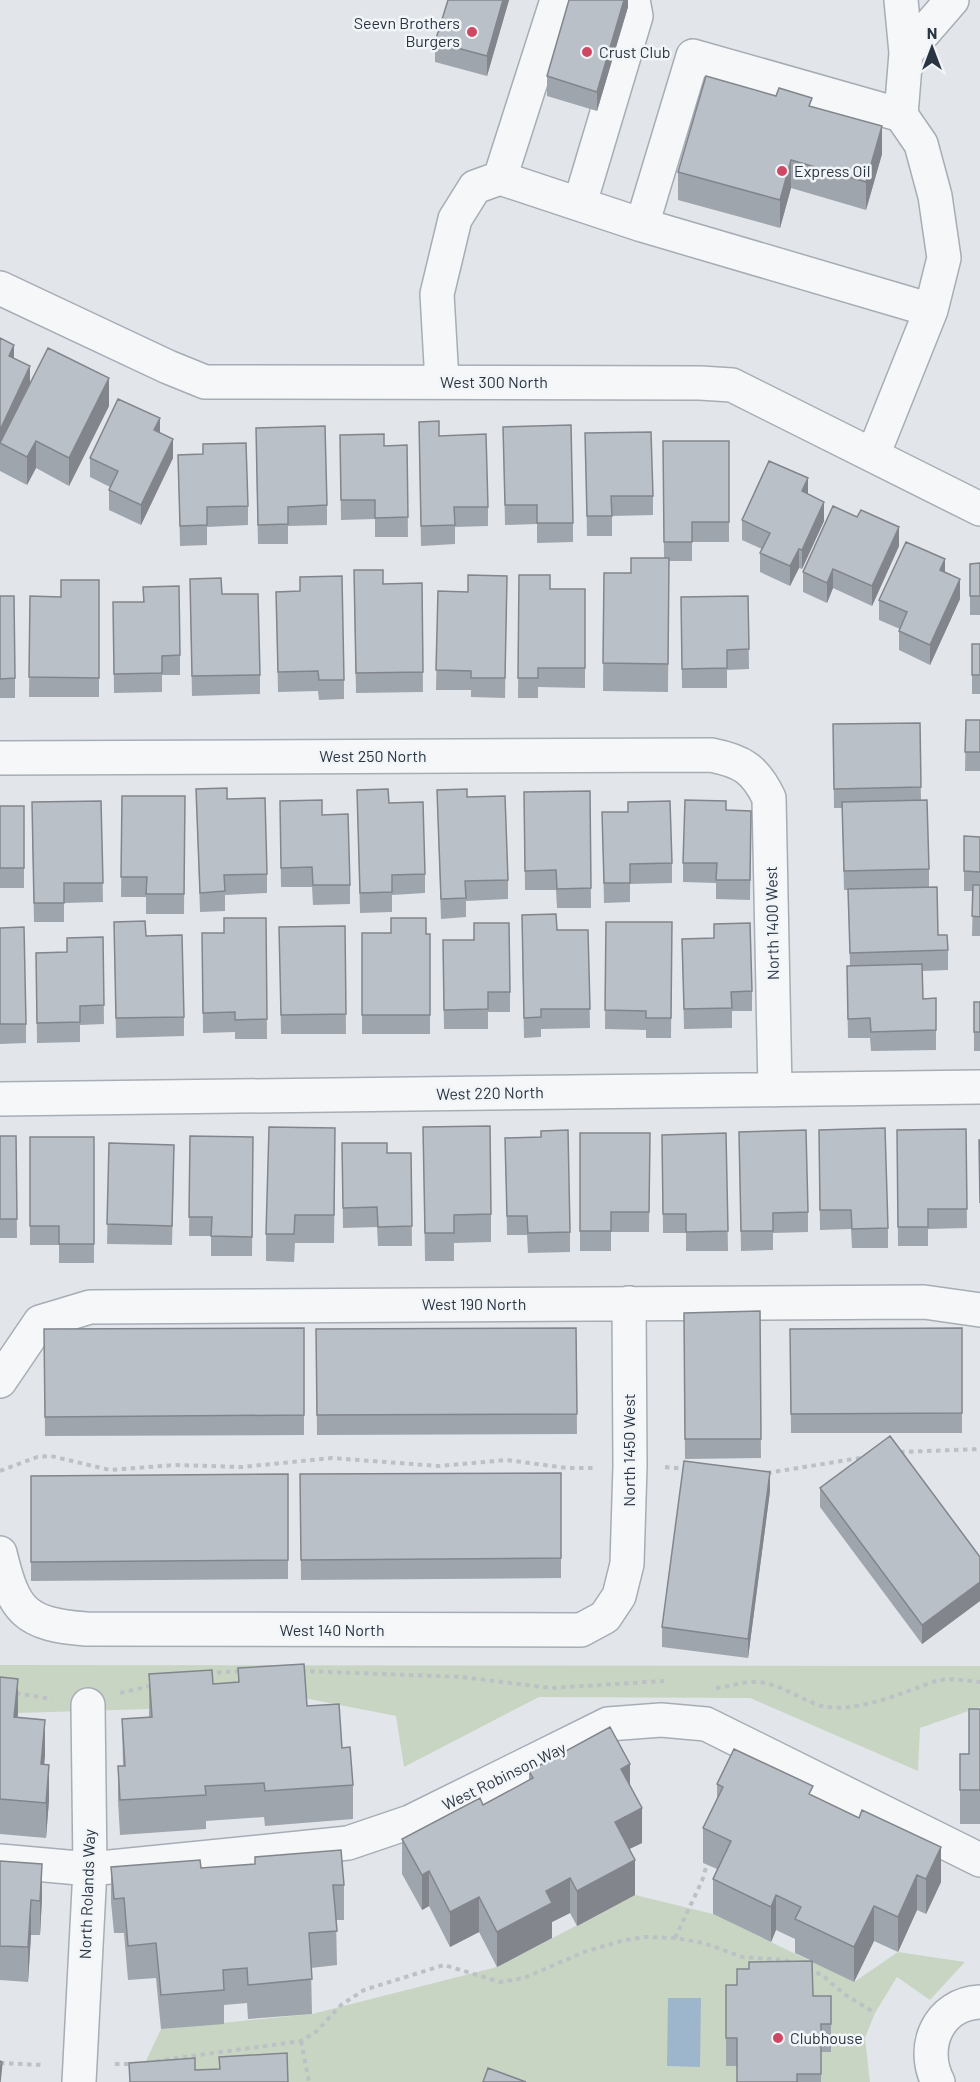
<svg xmlns="http://www.w3.org/2000/svg" width="980" height="2082" font-family="Barlow,sans-serif">
  <rect width="100%" height="100%" fill="#e2e6eb"/>
  <path fill="#c9d5c3" d="M0 1665 980 1666V1707L920 1728 918 1771 750 1698 539 1697 404 1767 396 1716 304 1698 149 1709 18 1713 0 1712Z
    M635 1895 713 1914 854 1982 898 1952 965 1962 930 2000 897 1977 875 2013 865 2038 870 2082H136L161 2029 312 2014 497 1967Z"/>
  <path fill="#9db6cb" d="M668 1998H701L700 2067 667 2066Z"/>
  <g fill="none" stroke-linecap="round" stroke-linejoin="round">
    <defs>
      <path id="minor" d="M901 0 906 53 952 0
        M500 178 557 0
        M580 203 636 16 633 0
        M642 225 693 56 901 115
        M0 288 168 367 205 382 700 383 732 385 980 509
        M442 382 437 294 455 219 475 187 500 178 642 225 931 310 944 258 935 196 921 144 901 115 906 53
        M873 455 931 310
        M0 758 711 755C742 761 755 769 769 798L775 1090
        M0 1099 980 1087
        M0 1381 40 1322 90 1307 924 1302 980 1310
        M0 1553C14 1612 25 1624 86 1629L581 1630 605 1617 619 1596 627 1564 630 1466 629 1303
        M0 1861 90 1869 348 1843 410 1822 608 1724 661 1720 706 1724 980 1860
        M79 2082 90 1869 88 1705
        M938 2082C920 2047 938 2004 980 2002"/>
    </defs>
    <use href="#minor" stroke="#a7adb5" stroke-width="36"/>
    <path stroke="#bcc1c6" stroke-width="4" stroke-dasharray="4.5 4.5" stroke-linecap="butt" d="M900 1452 980 1449
      M665 1467 687 1469
      M0 1471 37 1457 51 1456 110 1470 175 1465 242 1467 332 1458 439 1466 507 1460 567 1468H594
      M767 1473 866 1457
      M301 1671 462 1677 551 1688 664 1681
      M208 1673 242 1671
      M716 1688C729 1687 744 1681 757 1682 780 1683 800 1700 822 1706 858 1714 906 1691 939 1680L952 1679 980 1682
      M16 1693 52 1699
      M120 1693 154 1685
      M675 1938 702 1881 707 1864
      M808 1969 822 1975 844 1994 875 2013
      M301 2041 309 2082
      M156 2061 301 2041 317 2031 341 2005 364 1990 444 1965 500 1982 524 1978 584 1952 625 1940 646 1937 675 1938 704 1943 742 1957 784 1960 792 1963
      M0 2063 44 2065
      M115 2064H131"/>
    <use href="#minor" stroke="#f5f7f9" stroke-width="33"/>
  </g>
  <path fill="#9fa5ac" d="M509 0 487 76 435 62V42Z
    M628 0V7L597 111 547 96V76Z
    M812 106 882 154 866 210 791 188 780 228 678 200V172Z
    M0 338 30 382 109 406 69 486 36 468 27 485 0 471Z
    M419 422 439 436 488 507V526L455 527V544L421 546Z
    M503 427 573 523V542L537 543V524L505 525Z
    M160 433 173 458 141 525 109 510V490L110 487 90 477V458Z
    M585 433 653 496V515L612 516V536H587Z
    M340 435 384 446 407 445 408 537H375V519L341 520Z
    M663 441H729V542H692V561H669L668 692 603 691 604 573H631L664 558Z
    M203 444 248 506V525L207 527V545L180 546 178 455H203Z
    M256 447 327 505V525L288 526V544H258Z
    M808 494 824 521 802 569 799 568 790 586 760 572V553L762 549 742 540V520Z
    M899 546 872 606 833 588 827 603 803 592V572Z
    M980 563V615H970V564Z
    M945 572 960 599 930 665 899 650V631L900 629 879 620V600Z
    M519 575 550 589H585V688L538 687V698H518Z
    M507 576 505 698 471 697V690H436L438 591 468 592Z
    M300 577 344 680V699L319 700 318 691 278 692 276 592 300 591Z
    M99 580V697H29L30 596 61 597Z
    M422 583 423 692 356 693 354 589 383 584Z
    M143 587 180 655V675H162V692L114 693 113 602H143Z
    M222 594 260 675V694L192 696 190 599Z
    M0 596 15 678V698H0Z
    M748 596 749 669 727 670V688H682L681 597Z
    M972 644H980V694H972Z
    M966 720H980V771H965Z
    M920 723 921 800 929 869V887L938 935 948 950V970L922 971 923 999 936 998V1050L871 1051 870 1038H848L847 986V966H850L848 890H844L842 808H834L833 724Z
    M196 789 227 799 267 874V893L225 895V911L200 912Z
    M357 790 389 803 425 874V893L392 895V912L360 913Z
    M437 790 467 797 508 880V899L466 901V917L441 919Z
    M590 791 591 908H557L556 890H525L524 792Z
    M122 796H185L184 914H146V897H121Z
    M101 801 103 902 64 903V922H34L32 821Z
    M628 802 672 863V883L630 884V902L604 903 602 812H628Z
    M0 806H24V888H0Z
    M726 810 751 830 750 900 716 899V883L683 882V863Z
    M322 815 350 885V904L313 905 312 887H281L280 821Z
    M964 836 980 837V936H972L973 891H964Z
    M224 918H266L267 1039H235V1032L203 1033 202 933H224Z
    M114 922 146 936 184 1017V1036L116 1038Z
    M606 922H672L671 1038H646V1030L605 1029Z
    M345 926 346 1034H281L279 927Z
    M0 928 26 1024V1043L0 1044Z
    M557 930H588L590 1028 541 1029V1037L524 1038 522 934Z
    M362 933 430 934V1034H362Z
    M103 937 104 1024 80 1025V1042L37 1043 36 953 67 952Z
    M682 939 752 991V1011H732V1028L684 1029Z
    M443 960 510 992V1012H488V1029H444Z
    M974 1002H980V1051H974Z
    M423 1127 491 1214V1242L454 1243V1261H425Z
    M966 1129 967 1228 928 1229V1246H898L897 1130Z
    M819 1130 888 1228V1248H852L851 1229 820 1230Z
    M739 1132 808 1212V1232L773 1233V1250L741 1251Z
    M580 1133H650L649 1232H611V1251H580Z
    M726 1133 728 1251H686V1233H663L662 1135Z
    M0 1136H16L17 1238H0Z
    M190 1136 253 1137 252 1256H211V1236H189Z
    M30 1137H94V1263H59V1245H30Z
    M505 1138 570 1232V1252L528 1253 527 1235H507Z
    M109 1143 174 1164 172 1245 107 1244Z
    M342 1143 387 1153H411L412 1246H378L377 1227 343 1228Z
    M335 1156 334 1243H295L294 1262 266 1261V1234Z
    M760 1311 761 1458 685 1459 684 1313Z
    M304 1328V1435L45 1436 44 1329Z
    M576 1328 577 1434 317 1435 316 1329Z
    M962 1328V1433H791L790 1329Z
    M561 1473V1578L301 1580 300 1474Z
    M288 1474V1579L31 1581V1476Z
    M820 1488 980 1557V1601L922 1644 820 1507Z
    M770 1491 748 1658 662 1647V1627Z
    M238 1668 307 1706 342 1748 353 1785V1819L265 1826 264 1817 206 1821V1829L120 1835 118 1801V1766H123L122 1719 149 1718V1674L213 1684 238 1682Z
    M0 1677 18 1713 17 1718 45 1755 44 1764 49 1800 46 1838 0 1834Z
    M980 1709V1824H960V1754H969Z
    M529 1771 630 1786 642 1843 629 1849 635 1895 577 1926 570 1913 552 1922V1938L497 1967 479 1932 450 1947 429 1906 422 1910 402 1874V1839L483 1805 529 1780Z
    M717 1784 813 1796 941 1882 926 1914 917 1910 898 1952 874 1941 854 1982 812 1962 813 1996H831V2052H821V2082H737V2066H726V1985H737V1969H749L812 1961 795 1953V1939L776 1930 771 1942 713 1914V1879L717 1869 703 1863V1828L717 1800Z
    M0 1861 42 1898 40 1935H31L28 1982 0 1980Z
    M111 1867 201 1868 344 1885V1920H336L337 1965 311 1968 312 2014 248 2019 247 2003 224 2005V2024L161 2029 156 1978 128 1980 124 1933H114L111 1902Z"/>
  <path fill="#82868c" d="M503 0H509L487 76V56Z
    M624 0H628V7L597 111V92Z
    M882 126V154L866 210V182Z
    M791 160V188L780 228V200Z
    M14 345V364L9 356Z
    M30 366V386L0 443V430Z
    M109 378V406L69 486V458Z
    M160 418V438L154 430Z
    M173 439V458L141 525V505Z
    M36 441V468L27 485V457Z
    M808 478V498L802 491Z
    M824 502V521L802 569V550Z
    M899 527V546L872 606V586Z
    M799 549V568L790 586V566Z
    M945 559V579L940 570Z
    M833 569V588L827 603V583Z
    M960 579V599L930 665V645Z
    M770 1472V1491L748 1658V1639Z
    M980 1582V1601L922 1644V1625Z
    M18 1679V1713L14 1752V1717Z
    M45 1720V1755L41 1799V1764Z
    M630 1764V1799L621 1769Z
    M49 1765V1800L46 1838V1803Z
    M642 1808V1843L615 1856V1822Z
    M941 1847V1882L926 1914V1879Z
    M635 1860V1895L577 1926V1891Z
    M42 1864V1898L40 1935V1901Z
    M429 1871V1906L422 1910V1875Z
    M917 1875V1910L898 1952V1917Z
    M570 1878V1913L552 1922V1938L497 1967V1932L546 1891Z
    M776 1895V1930L771 1942V1907Z
    M479 1897V1932L450 1947V1912Z
    M31 1900V1935L28 1982V1947Z
    M874 1906V1941L854 1982V1947Z"/>
  <path fill="#b9c0c8" stroke="#82868c" stroke-width="1.5" d="M448 0H503L487 56 435 42Z
    M569 0H624L597 92 547 76Z
    M706 76 776 96 779 88 812 98 809 106 882 126 866 182 791 160 780 200 678 172Z
    M0 338 14 345 9 356 30 366 0 430Z
    M48 348 109 378 69 458 36 441 27 457 0 443Z
    M118 399 160 418 154 430 173 439 141 505 109 490 118 471 90 458Z
    M439 421V436L486 434 488 507H454L455 525 421 526 419 422Z
    M571 425 573 523H537V505H505L503 427Z
    M325 426 327 505 288 507V524L258 525 256 428Z
    M651 432 653 496H611L612 516H587L585 433Z
    M384 434V446L407 445 408 517 375 518V500H341L340 435Z
    M663 441H729V522H692V542H664Z
    M246 443 248 506 207 507V525L180 526 178 455 203 454V444Z
    M769 461 808 478 802 491 824 502 802 550 799 549 790 566 760 553 770 533 742 520Z
    M833 506 857 517 861 510 899 527 872 586 833 569 827 583 803 572Z
    M906 542 945 559 940 570 960 579 930 645 899 631 907 612 879 600Z
    M631 558H669L668 664 603 663 604 573H631Z
    M980 563V596H970V564Z
    M354 570H383V584L422 583 423 672 356 673Z
    M468 575 507 576 505 678H471V671L436 670 438 591 468 592Z
    M519 575H550V589H585V668H538V678H518Z
    M342 576 344 680H319L318 671 278 672 276 592 300 591V577Z
    M221 578 222 594H258L260 675 192 676 190 579Z
    M61 580H99V678L29 677 30 596 61 597Z
    M179 586 180 655 162 656V673L114 674 113 602H144L143 587Z
    M0 596H14L15 678 0 679Z
    M748 596 749 649 727 650V668L682 669 681 597Z
    M972 644H980V675H972Z
    M966 720H980V752H965Z
    M920 723 921 787 834 789 833 724Z
    M227 788V799L265 798 267 874 224 875 225 891 200 893 196 789Z
    M388 789 389 803 423 802 425 874 392 875V892L360 893 357 790Z
    M467 789V797L505 796 508 880 465 881 466 898 441 899 437 790Z
    M590 791 591 888 557 889 556 870 525 871 524 792Z
    M122 796H185L184 894H146L147 877H121Z
    M322 800V815L348 814 350 885H313L312 867 281 868 280 801Z
    M685 800 726 801V810L751 811 750 880H716L717 863H683Z
    M927 800 929 869 844 871 842 802Z
    M101 801 103 883H64V903H34L32 802Z
    M670 801 672 863 630 864V883H604L602 812H628V802Z
    M0 806H24V868H0Z
    M964 836 980 837V872L964 871Z
    M973 885H980V917L972 916Z
    M937 887 938 935H947L948 950 850 953 848 889Z
    M556 914 557 930H588L590 1009H541V1017L524 1018 522 915Z
    M224 918H266L267 1019 235 1020V1012L203 1013 202 933H224Z
    M391 918H426V934H430V1015H362V933H391Z
    M145 921 146 936 182 935 184 1017 116 1018 114 922Z
    M606 922H672L671 1018H646V1011L605 1010Z
    M474 923H509L510 992H488V1009L444 1010 443 940H474Z
    M750 923 752 991 731 992 732 1008 684 1009 682 939 714 938V924Z
    M345 926 346 1014 281 1015 279 927Z
    M24 927 26 1024H0V928Z
    M103 937 104 1005 80 1006V1022L37 1023 36 953 67 952V938Z
    M922 964 923 999 936 998V1030L871 1032 870 1018 848 1019 847 966Z
    M974 1002H980V1032H974Z
    M490 1126 491 1214 454 1215V1233H425L423 1127Z
    M269 1127 335 1128 334 1215H295L294 1234H266Z
    M885 1128 888 1228 852 1229 851 1210H820L819 1130Z
    M966 1129 967 1209H928V1227H898L897 1130Z
    M568 1130 570 1232 528 1233 527 1216H507L505 1138 541 1137V1131Z
    M806 1130 808 1212 773 1213V1231H741L739 1132Z
    M580 1133H650L649 1212H611V1231H580Z
    M726 1133 728 1231 686 1232V1214H663L662 1135Z
    M0 1136H16L17 1219H0Z
    M190 1136 253 1137 252 1237 211 1236 212 1217H189Z
    M30 1137H94V1244H59V1226H30Z
    M979 1140H980V1203Z
    M109 1143 174 1145 172 1226 107 1224Z
    M342 1143H387V1153H411L412 1226 378 1227 377 1207 343 1208Z
    M760 1311 761 1439H685L684 1313Z
    M304 1328V1415L45 1417 44 1329Z
    M576 1328 577 1414 317 1415 316 1329Z
    M962 1328V1413L791 1414 790 1329Z
    M890 1436 980 1557V1582L922 1625 820 1488Z
    M684 1461 770 1472 748 1639 662 1627Z
    M561 1473V1558L301 1560 300 1474Z
    M288 1474V1560L31 1562V1476Z
    M304 1664 307 1706 339 1704 342 1748 350 1747 353 1785 265 1791 264 1783 205 1786 206 1795 120 1800 118 1766H125L122 1719 152 1717 149 1674 212 1670 213 1684 239 1682 238 1668Z
    M0 1677 18 1679 14 1717 45 1720 41 1764 49 1765 46 1803 0 1799Z
    M969 1709H980V1790H960V1754H969Z
    M610 1727 630 1764 621 1769 642 1808 615 1822 635 1860 577 1891 570 1878 546 1891 552 1903 497 1932 479 1897 450 1912 429 1871 422 1875 402 1839 480 1798 483 1805 533 1778 529 1771Z
    M734 1749 813 1786 809 1794 859 1818 862 1810 941 1847 926 1879 917 1875 898 1917 874 1906 854 1947 795 1919 801 1907 776 1895 771 1907 713 1879 731 1841 703 1828 723 1787 717 1784Z
    M341 1850 344 1885H333L337 1931 309 1933 312 1979 248 1985 247 1968 223 1970 224 1990 161 1995 156 1943 128 1946 124 1898 114 1899 111 1867 200 1860 201 1868 255 1864V1857Z
    M0 1861 42 1864 40 1901 31 1900 28 1947 0 1946Z
    M812 1961 813 1996H831V2024H821V2074H797V2082H737V2038H726V1985H737V1969H749V1962Z
    M287 2053 288 2082H130L129 2063 195 2058V2070L220 2069 219 2057Z
    M0 2061 2 2062 0 2082Z
    M488 2068 526 2082H483Z"/>
  <g fill="#d04764" stroke="#f2f5f8" stroke-width="2">
    <circle cx="472" cy="32" r="6"/>
    <circle cx="587" cy="52" r="6"/>
    <circle cx="782" cy="171" r="6"/>
    <circle cx="778" cy="2038" r="6"/>
  </g>
  <g text-anchor="middle" stroke-width="5" stroke-linejoin="round" paint-order="stroke">
    <g font-size="16" fill="#2a3543" stroke="#f2f5f8" text-anchor="start">
      <text x="460" y="29" text-anchor="end">Seevn Brothers<tspan x="460" dy="18">Burgers</tspan></text>
      <text x="599" y="58">Crust Club</text>
      <text x="794" y="177">Express Oil</text>
      <text x="790" y="2044">Clubhouse</text>
    </g>
    <g font-size="16" fill="#2a3543" stroke="#f2f5f8">
      <text x="494" y="388">West 300 North</text>
      <text x="373" y="762">West 250 North</text>
      <text transform="translate(772 923) rotate(-91)" y="6">North 1400 West</text>
      <text transform="translate(490 1093) rotate(-1)" y="6">West 220 North</text>
      <text x="474" y="1310">West 190 North</text>
      <text transform="translate(629 1450) rotate(-90)" y="6">North 1450 West</text>
      <text x="332" y="1636">West 140 North</text>
      <text transform="translate(504 1776) rotate(-26)" y="6">West Robinson Way</text>
      <text transform="translate(87 1894) rotate(-88)" y="6">North Rolands Way</text>
    </g>
  </g>
  <g transform="translate(932 48)" stroke="#f2f5f8" stroke-width="4.5" paint-order="stroke">
  <path d="M0-4.5L10 22L0 15L-10 22Z" fill="#2a3543"/>
  <text y="-9" font-size="16" font-weight="bold" text-anchor="middle" fill="#2a3543">N</text>
  </g>
</svg>
